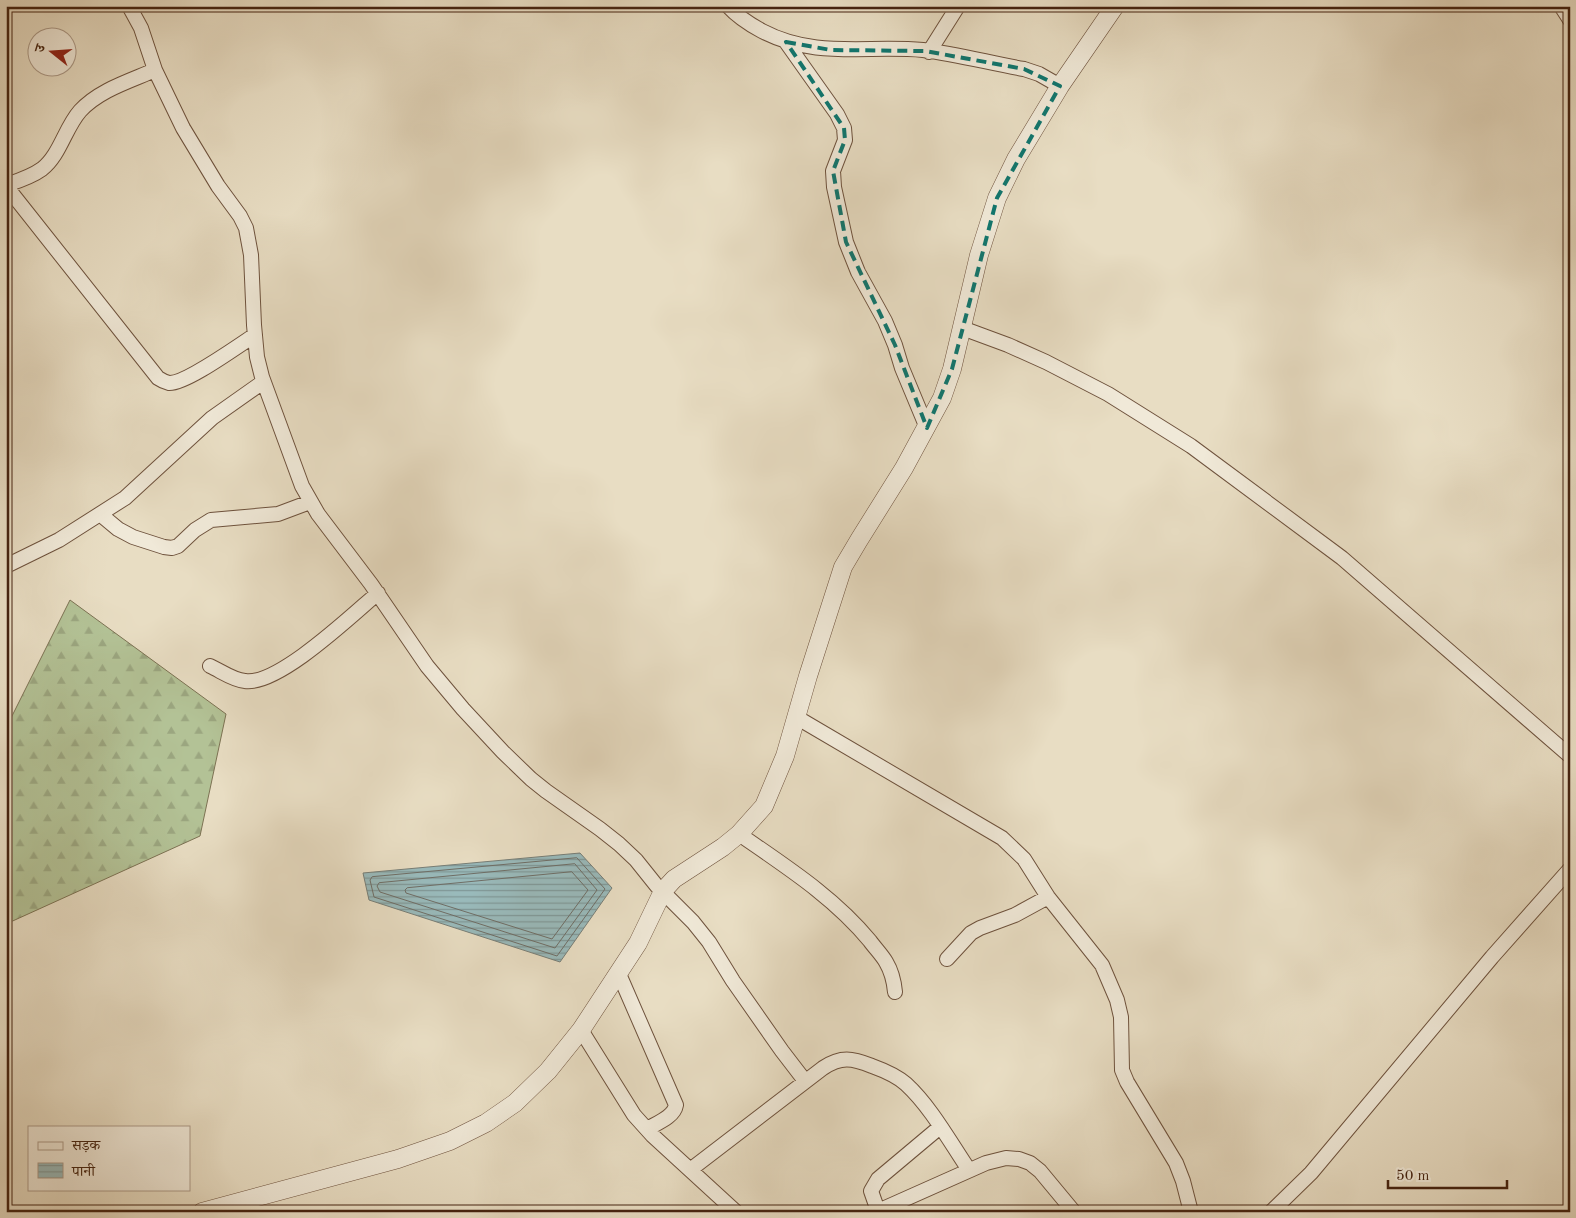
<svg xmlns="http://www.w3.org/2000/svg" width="1576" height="1218" font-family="'Old Standard TT','Noto Serif Devanagari',serif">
  <defs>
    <pattern id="forest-firs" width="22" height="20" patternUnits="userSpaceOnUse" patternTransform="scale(1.25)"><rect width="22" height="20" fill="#b3c296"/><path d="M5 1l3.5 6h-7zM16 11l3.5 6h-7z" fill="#9ba680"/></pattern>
    <pattern id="water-rules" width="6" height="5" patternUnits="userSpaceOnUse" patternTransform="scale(1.25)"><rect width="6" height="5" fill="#99babb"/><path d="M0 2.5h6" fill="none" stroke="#7f9797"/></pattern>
  </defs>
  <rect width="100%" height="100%" fill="#e8ddc3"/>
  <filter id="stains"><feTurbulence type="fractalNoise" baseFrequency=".004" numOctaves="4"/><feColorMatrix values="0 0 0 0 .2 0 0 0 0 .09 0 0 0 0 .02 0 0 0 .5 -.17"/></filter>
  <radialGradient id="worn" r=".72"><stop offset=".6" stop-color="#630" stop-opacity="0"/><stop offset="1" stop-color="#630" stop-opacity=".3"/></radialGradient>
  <path fill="url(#forest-firs)" stroke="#7c7253" d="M70 600 226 714 200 836 6 924V728Z"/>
  <path fill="url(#water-rules)" stroke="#777e77" d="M580 853 612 888 560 962 369 900 363 873Z"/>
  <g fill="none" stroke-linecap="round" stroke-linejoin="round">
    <path stroke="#6f6e66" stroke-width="1" d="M577 858 605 889 557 956 374 897 370 880 372 877Z
      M575 864 597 890 555 948 380 892 377 886 379 883Z
      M572 872 588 890 552 939 406 893 405 890 407 888Z"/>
    <defs>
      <path id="minor" d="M129 6 141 28 155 70 183 128 218 186 240 216 246 228 251 255 254 325 257 357 262 377 302 486 318 514 371 584 427 666 463 709 503 752 531 779 546 791 600 829 619 844 636 860 656 885 693 922 709 942 733 981 782 1051 805 1081
        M728 6C738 17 749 24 762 31 815 59 866 45 923 50 956 54 990 63 1024 69L1039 74 1060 86
        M1561 6 1570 20
        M786 42 837 114 844 128 845 140 833 171 834 187 846 242 858 272 885 321 895 345 902 368 927 428
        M929 52 958 6
        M6 185C18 181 31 177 42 169 60 155 65 128 80 111 99 90 130 81 155 70
        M6 186 158 378C161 380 165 382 169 383 186 384 239 345 255 335
        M962 328 1008 345 1046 362 1108 394 1191 446 1342 558 1570 756
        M100 514 118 529 133 537 164 547 172 548 178 546 195 530 211 520 278 514 310 502
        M6 566 59 540 125 498 212 418 263 382
        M210 666C221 671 233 680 245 681 278 686 352 615 378 593
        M796 717 1002 838 1024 859 1048 897 1102 965 1117 1000 1121 1017 1122 1070 1127 1082 1176 1163 1183 1181 1191 1212
        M739 834C785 866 834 897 870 941 875 948 882 955 886 962 892 972 894 981 895 992
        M947 959 971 933 980 928 1015 915 1048 897
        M619 974 676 1105C674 1117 657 1123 647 1129
        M581 1030 634 1115 652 1135 736 1212
        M690 1170 823 1068C841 1056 852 1058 872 1066 883 1070 897 1076 906 1084 931 1107 950 1142 969 1170
        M878 1211 871 1191 878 1179 940 1127
        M876 1212 986 1163 1006 1158 1019 1159 1030 1163 1040 1171 1074 1212
        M1271 1212 1311 1173 1492 957 1570 869"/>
      <path id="tertiary" d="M202 1212 398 1159 450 1141 486 1123 515 1103 548 1071 581 1030 638 943 663 891 674 879 723 847 739 834 764 806 785 756 808 676 843 567 859 540 904 468 942 398 952 369 979 255 997 198 1016 159 1060 86 1115 6"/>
    </defs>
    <use href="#minor" stroke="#6e523d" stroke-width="16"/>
    <use href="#tertiary" stroke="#6e523d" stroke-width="19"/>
    <use href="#minor" stroke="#f0e9d8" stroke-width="14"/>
    <use href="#tertiary" stroke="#f0e9d8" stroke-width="18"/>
  </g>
  <path fill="none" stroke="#0f766e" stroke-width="4" stroke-dasharray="10 6" stroke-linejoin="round" d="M786 42 831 50 925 51 1024 69 1060 86 997 198 952 369 927 428 895 345 846 242 833 171 845 140 844 128Z"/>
  <rect width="1576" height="1218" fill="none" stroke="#e8ddc3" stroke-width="25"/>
  <rect x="8" y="8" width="1561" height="1203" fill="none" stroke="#452310" stroke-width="2.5"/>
  <rect x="12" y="12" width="1551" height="1193" fill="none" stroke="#452310"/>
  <rect x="28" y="1126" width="162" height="65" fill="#f0e9d8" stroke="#ac9a88"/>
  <rect x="38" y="1142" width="25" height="8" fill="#f0e9d8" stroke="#ac9a88"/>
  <text x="72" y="1150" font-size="15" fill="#452310">सड़क</text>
  <rect x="38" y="1163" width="25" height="15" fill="url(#water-rules)" stroke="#ac9a88"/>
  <text x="72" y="1176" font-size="15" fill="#452310">पानी</text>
  <g transform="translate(52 52) rotate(287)"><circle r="24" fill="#f0e9d8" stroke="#ac9a88"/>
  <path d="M0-4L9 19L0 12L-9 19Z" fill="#8f2418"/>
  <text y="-8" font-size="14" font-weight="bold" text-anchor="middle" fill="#452310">उ</text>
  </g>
  <path d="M1388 1180v8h119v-8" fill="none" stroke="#452310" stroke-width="2.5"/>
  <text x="1396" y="1180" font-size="15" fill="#452310" stroke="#f0e9d8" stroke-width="4" paint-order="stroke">50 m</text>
  <rect width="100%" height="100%" filter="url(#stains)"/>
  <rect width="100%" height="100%" fill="url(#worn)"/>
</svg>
